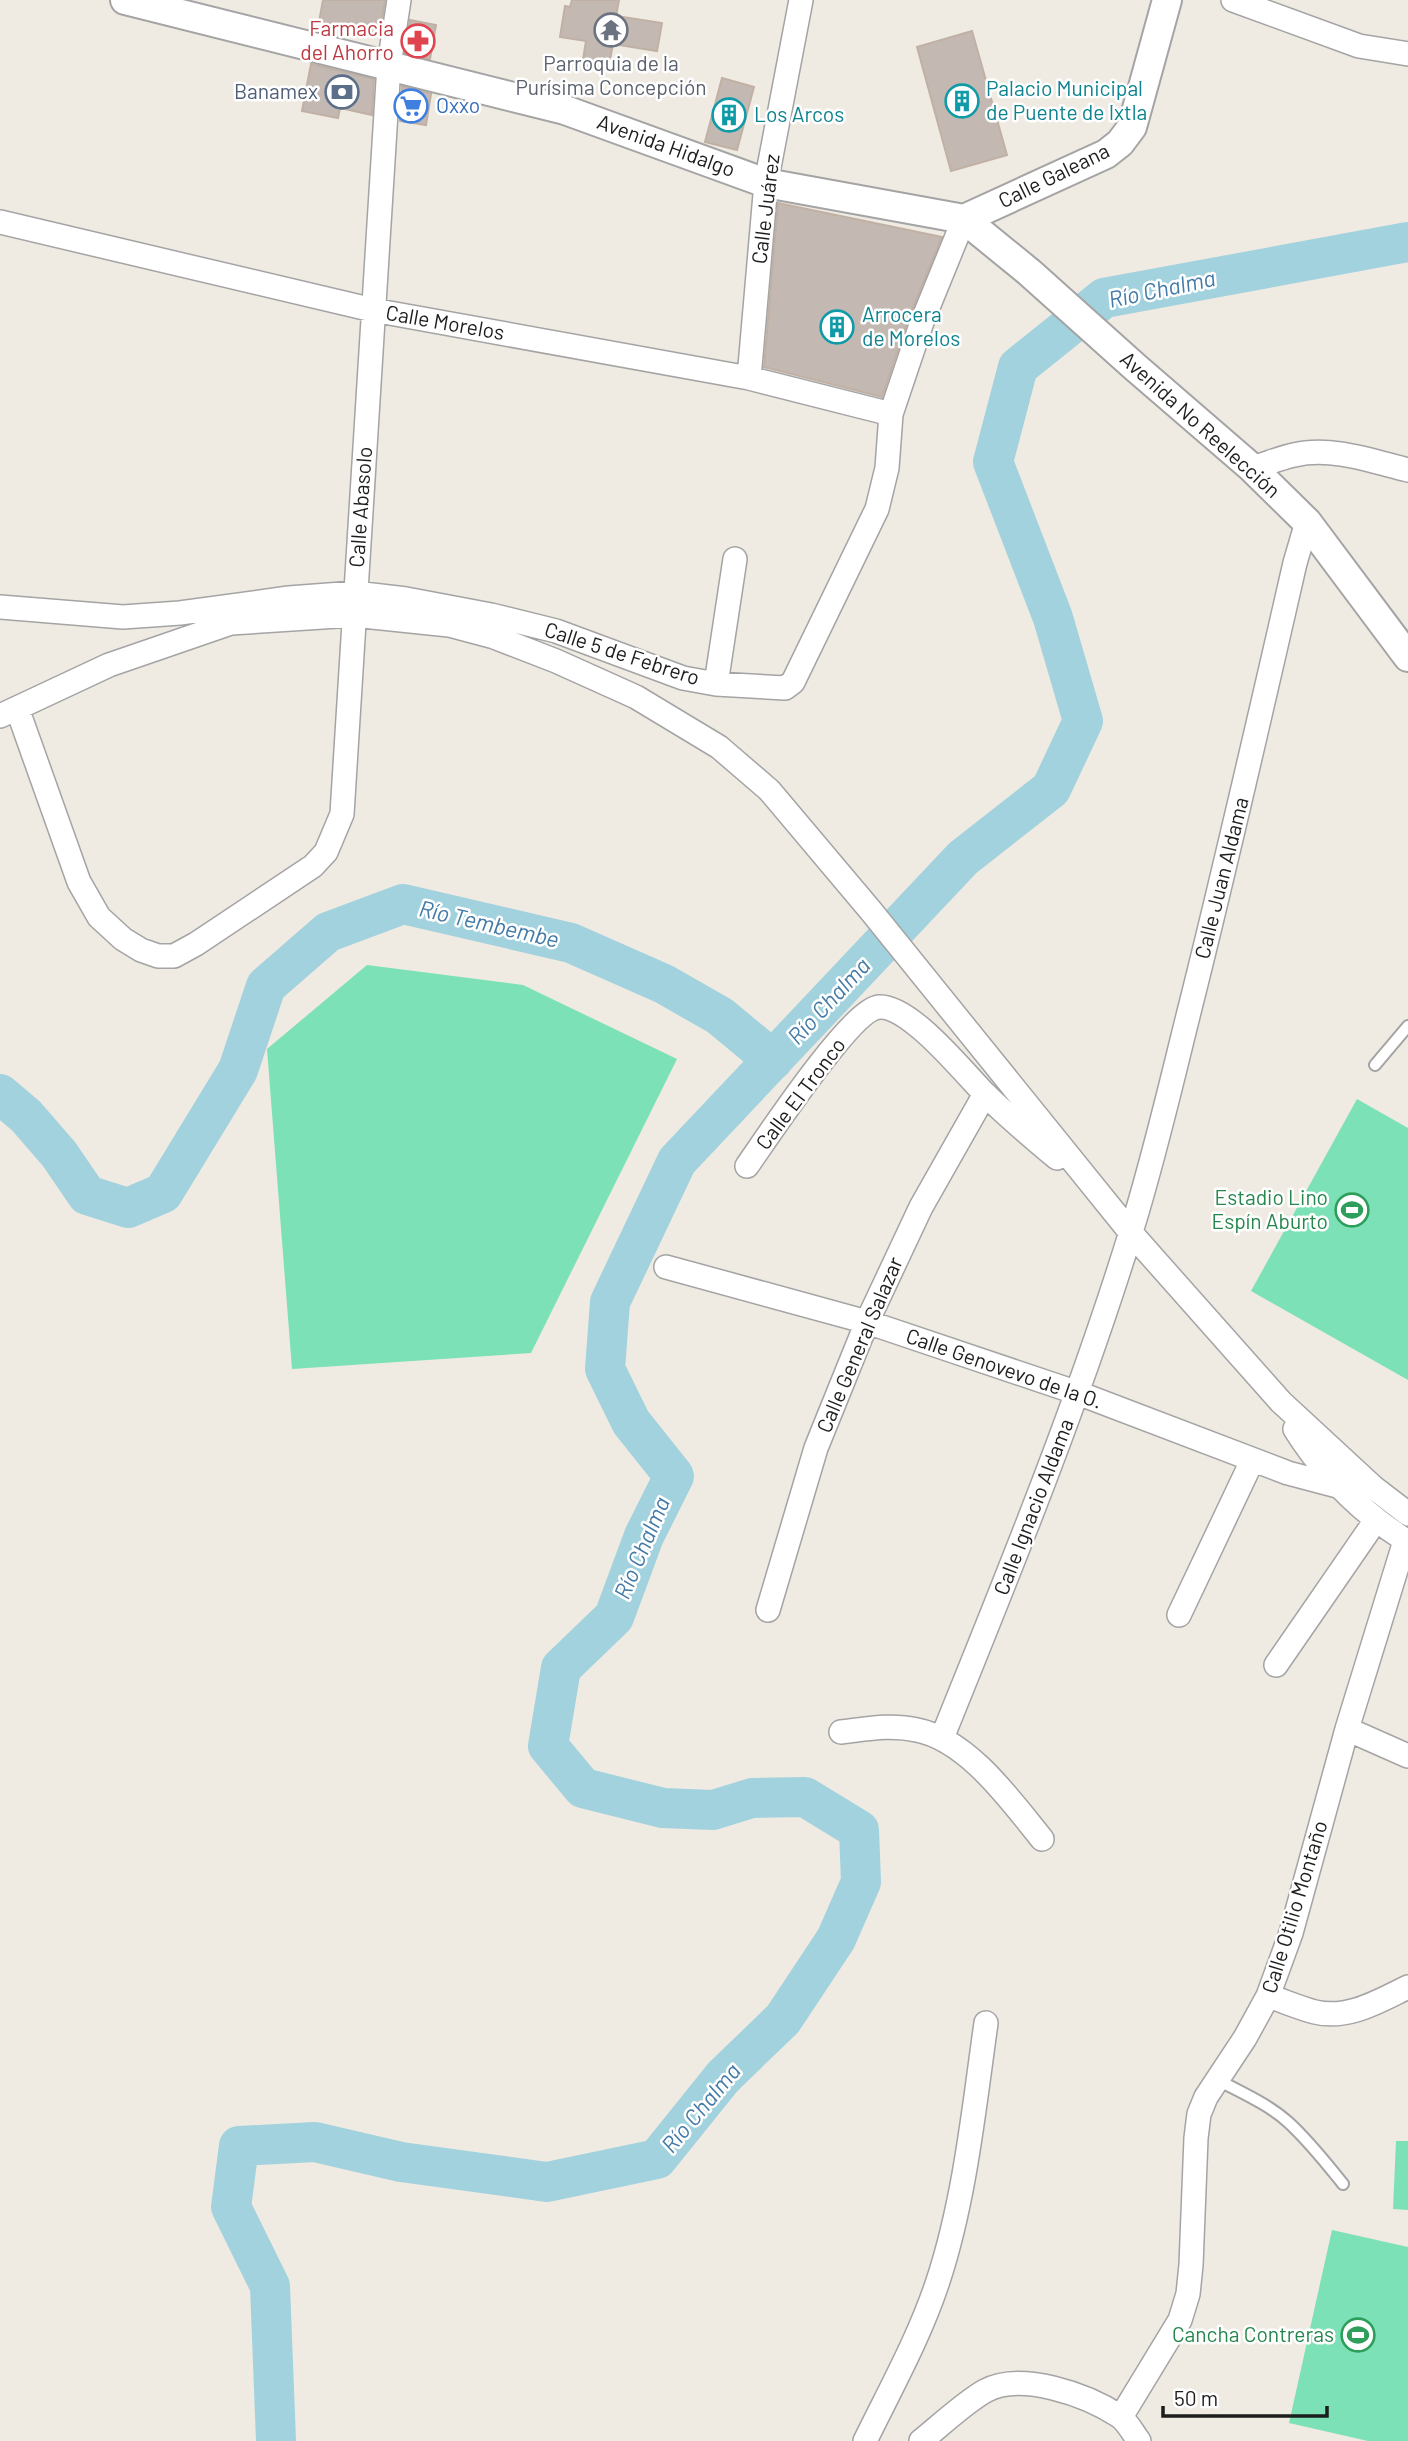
<svg xmlns="http://www.w3.org/2000/svg" width="1408" height="2441" font-family="Barlow,sans-serif">
  <rect width="100%" height="100%" fill="#efeae2"/>
  <path fill="#7de1b7" d="M367 965 523 985 677 1059 531 1353 292 1369 267 1049Z
    M1357 1099 1408 1128V1380L1251 1291Z
    M1396 2141H1408V2210L1393 2209Z
    M1332 2230 1408 2247V2441H1368L1289 2423Z"/>
  <g fill="none" stroke-linecap="round" stroke-linejoin="round">
    <path stroke="#a1d2de" stroke-width="40" d="M0 1094 26 1116 59 1154 87 1195 128 1208 163 1193 238 1070 266 986 328 932 403 904 571 943 664 984 720 1016 773 1060
      M276 2441 270 2286 231 2207 239 2146 315 2142 401 2162 547 2182 657 2159 723 2077 783 2019 836 1939 861 1882 859 1830 805 1797 752 1798 713 1810 663 1808 583 1788 548 1746 561 1668 614 1617 644 1536 674 1476 631 1422 605 1369 610 1302 677 1161 963 858 1051 789 1083 721 1053 618 993 462 1018 367 1104 298 1408 242"/>
  </g>
  <path fill="#c3b9b2" stroke="#c1b0a4" stroke-width="2" d="M323 0H385L380 33 319 22Z
    M572 0H619L616 16 662 23 657 51 613 44 608 70 582 66 586 41 560 37 565 6 570 7Z
    M410 20 436 25 430 59 405 53Z
    M972 31 1007 155 951 171 917 47Z
    M311 64 374 79 372 115 340 108 338 118 302 111Z
    M722 78 754 87 737 150 705 142Z
    M402 86 431 94 426 125 400 121Z
    M778 203 942 237 909 317 882 397 764 367Z"/>
  <g fill="none" stroke-linecap="round" stroke-linejoin="round">
    <defs>
      <path id="service" d="M1375 1065 1408 1026
        M1218 2080C1242 2093 1268 2104 1288 2122 1309 2141 1326 2163 1343 2184"/>
      <path id="minor" d="M1233 0 1359 46 1408 54
        M0 222 373 310 749 378 891 414
        M749 378 766 183 801 0
        M1252 468C1266 464 1280 458 1294 455 1331 446 1372 461 1408 470
        M0 607 123 617 180 613 289 598 355 593 406 599 491 615 556 631 683 678 716 684 785 688 793 682 877 509 887 468 891 414 922 322 964 219
        M716 684 735 559
        M17 708 79 882 99 917 123 939 141 950 158 956H174L196 944 313 866 326 852 342 814 389 65 399 0
        M0 716 109 665 231 623 353 615 449 625 494 637 556 661 636 697 719 747 769 790 871 911 1131 1233 1281 1402 1373 1487 1408 1514
        M747 1166C766 1139 851 1010 879 1007 910 1005 964 1073 985 1094 1008 1117 1033 1138 1057 1158
        M666 1267 867 1322 1078 1393 1288 1473 1337 1486
        M1295 1429C1324 1475 1362 1513 1408 1542
        M768 1610 816 1448 867 1322 921 1207 985 1094
        M1179 1615 1252 1461
        M1276 1665 1376 1520
        M1347 1729 1408 1756
        M841 1732C867 1729 891 1724 917 1730 968 1740 1011 1801 1042 1839
        M942 1738C1009 1572 1077 1406 1130 1235 1155 1156 1173 1075 1193 996 1229 852 1262 707 1295 563L1307 522
        M1268 1996C1284 2001 1299 2008 1315 2012 1348 2020 1379 2001 1408 1987
        M1121 2417 1180 2320 1188 2294 1191 2265 1196 2138 1199 2114 1206 2097 1245 2038 1268 1996 1291 1933 1347 1729 1405 1541
        M865 2441C891 2388 920 2336 938 2281 965 2199 974 2108 986 2023
        M921 2441C941 2425 964 2403 985 2391 1021 2371 1087 2395 1119 2416 1127 2421 1133 2433 1139 2441"/>
      <path id="tertiary" d="M125 0 565 110 766 183 964 219 1029 272 1135 367 1252 468 1307 522 1408 657
        M964 219 1106 154 1120 143 1132 127 1167 0"/>
    </defs>
    <use href="#service" stroke="#a4a4a4" stroke-width="14"/>
    <use href="#minor" stroke="#a4a4a4" stroke-width="26"/>
    <use href="#tertiary" stroke="#a4a4a4" stroke-width="32"/>
    <use href="#service" stroke="#fff" stroke-width="10"/>
    <use href="#minor" stroke="#fff" stroke-width="23"/>
    <use href="#tertiary" stroke="#fff" stroke-width="28"/>
  </g>
  <defs>
    <symbol id="temple-ring" viewBox="-11 -11 22 22"><circle r="9.5" fill="#fff" stroke="#6b7280" stroke-width="1.5"/><path d="M0-6L5-2H3V0L6.5 2.5H4V6H1.5V3h-3V6H-4V2.5H-6.5L-3 0V-2H-5Z" fill="#6b7280"/></symbol>
    <symbol id="pharmacy-ring" viewBox="-11 -11 22 22"><circle r="9.5" fill="#fff" stroke="#e0444e" stroke-width="1.5"/><path d="M-2-6h4v4h4v4h-4v4h-4v-4h-4v-4h4Z" fill="#e0444e"/></symbol>
    <symbol id="bank-ring" viewBox="-11 -11 22 22"><circle r="9.5" fill="#fff" stroke="#5c6f8a" stroke-width="1.5"/><path d="M-6-4H6V4H-6ZM0-2.3a2.3 2.3 0 1 0 0 4.6a2.3 2.3 0 1 0 0-4.6Z" fill="#5c6f8a"/></symbol>
    <symbol id="building-ring" viewBox="-11 -11 22 22"><circle r="9.5" fill="#fff" stroke="#0f9aa8" stroke-width="1.5"/><path d="M-4-6H4V6H1V3H-1V6H-4ZM-2.5-4.3h1.7v1.8h-1.7ZM.8-4.3h1.7v1.8H.8ZM-2.5-1h1.7V.8h-1.7ZM.8-1h1.7V.8H.8Z" fill="#0f9aa8"/></symbol>
    <symbol id="supermarket-ring" viewBox="-11 -11 22 22"><circle r="9.5" fill="#fff" stroke="#3f7fe0" stroke-width="1.5"/><path d="M-6-5.5h2.5l.6 2H6L4.5 2H-2.5L-4.4-4H-6ZM-1.5 3.2a1.3 1.3 0 1 0 .1 0ZM3 3.2a1.3 1.3 0 1 0 .1 0Z" fill="#3f7fe0"/></symbol>
    <symbol id="stadium-ring" viewBox="-11 -11 22 22"><circle r="9.5" fill="#fff" stroke="#2e9e5b" stroke-width="1.5"/><path d="M0-5a6.5 5 0 1 0 0 10a6.5 5 0 1 0 0-10ZM-3.5-1.8h7v3.6h-7Z" fill="#2e9e5b"/></symbol>
  </defs>
  <g fill-rule="evenodd">
    <use href="#temple-ring" x="592" y="11" width="38" height="38"/>
    <use href="#pharmacy-ring" x="399" y="22" width="38" height="38"/>
    <use href="#bank-ring" x="323" y="73" width="38" height="38"/>
    <use href="#building-ring" x="943" y="82" width="38" height="38"/>
    <use href="#supermarket-ring" x="392" y="87" width="38" height="38"/>
    <use href="#building-ring" x="710" y="96" width="38" height="38"/>
    <use href="#building-ring" x="818" y="308" width="38" height="38"/>
    <use href="#stadium-ring" x="1333" y="1191" width="38" height="38"/>
    <use href="#stadium-ring" x="1339" y="2316" width="38" height="38"/>
  </g>
  <g text-anchor="middle" stroke-width="5" stroke-linejoin="round" paint-order="stroke">
    <g font-size="21" fill="#be3a42" stroke="#fff" text-anchor="end">
      <text x="394" y="36">Farmacia<tspan x="394" dy="24">del Ahorro</tspan></text>
    </g>
    <g font-size="21" fill="#5b616d" stroke="#fff">
      <text x="611" y="71">Parroquia de la<tspan x="611" dy="24">Purísima Concepción</tspan></text>
    </g>
    <g font-size="21" fill="#0d838f" stroke="#fff" text-anchor="start">
      <text x="986" y="96">Palacio Municipal<tspan x="986" dy="24">de Puente de Ixtla</tspan></text>
      <text x="754" y="122">Los Arcos</text>
      <text x="862" y="322">Arrocera<tspan x="862" dy="24">de Morelos</tspan></text>
    </g>
    <g font-size="21" fill="#4e5e75" stroke="#fff" text-anchor="end">
      <text x="318" y="99">Banamex</text>
    </g>
    <g font-size="21" fill="#366cbe" stroke="#fff" text-anchor="start">
      <text x="436" y="113">Oxxo</text>
    </g>
    <g font-size="21" fill="#1d1d1d" stroke="#fff">
      <text transform="translate(666 146) rotate(20)" y="7">Avenida Hidalgo</text>
      <text transform="translate(1054 176) rotate(-26)" y="7">Calle Galeana</text>
      <text transform="translate(766 209) rotate(-83)" y="7">Calle Juárez</text>
      <text transform="translate(445 323) rotate(10)" y="7">Calle Morelos</text>
      <text transform="translate(1200 425) rotate(42)" y="7">Avenida No Reelección</text>
      <text transform="translate(361 507) rotate(-86)" y="7">Calle Abasolo</text>
      <text transform="translate(622 654) rotate(18)" y="7">Calle 5 de Febrero</text>
      <text transform="translate(1222 878) rotate(-76)" y="7">Calle Juan Aldama</text>
      <text transform="translate(801 1094) rotate(-53)" y="7">Calle El Tronco</text>
      <text transform="translate(860 1345) rotate(-67)" y="7">Calle General Salazar</text>
      <text transform="translate(1004 1369) rotate(19)" y="7">Calle Genovevo de la O.</text>
      <text transform="translate(1034 1507) rotate(-69)" y="7">Calle Ignacio Aldama</text>
      <text transform="translate(1295 1907) rotate(-73)" y="7">Calle Otilio Montaño</text>
    </g>
    <g font-size="21" fill="#27864d" stroke="#fff" text-anchor="end">
      <text x="1328" y="1205">Estadio Lino<tspan x="1328" dy="24">Espín Aburto</tspan></text>
      <text x="1334" y="2342">Cancha Contreras</text>
    </g>
    <g font-size="23" font-style="italic" fill="#447aa7" stroke="#fff">
      <text transform="translate(1162 289) rotate(-12)" y="8">Río Chalma</text>
      <text transform="translate(489 924) rotate(13)" y="8">Río Tembembe</text>
      <text transform="translate(829 1001) rotate(-47)" y="8">Río Chalma</text>
      <text transform="translate(642 1548) rotate(-67)" y="8">Río Chalma</text>
      <text transform="translate(701 2108) rotate(-50)" y="8">Río Chalma</text>
    </g>
  </g>
  <path d="M1163 2406v10h164v-10" fill="none" stroke="#1d1d1d" stroke-width="3.5"/>
  <text x="1174" y="2406" font-size="21" fill="#1d1d1d" stroke="#ffffff" stroke-width="5" paint-order="stroke">50 m</text>
</svg>
